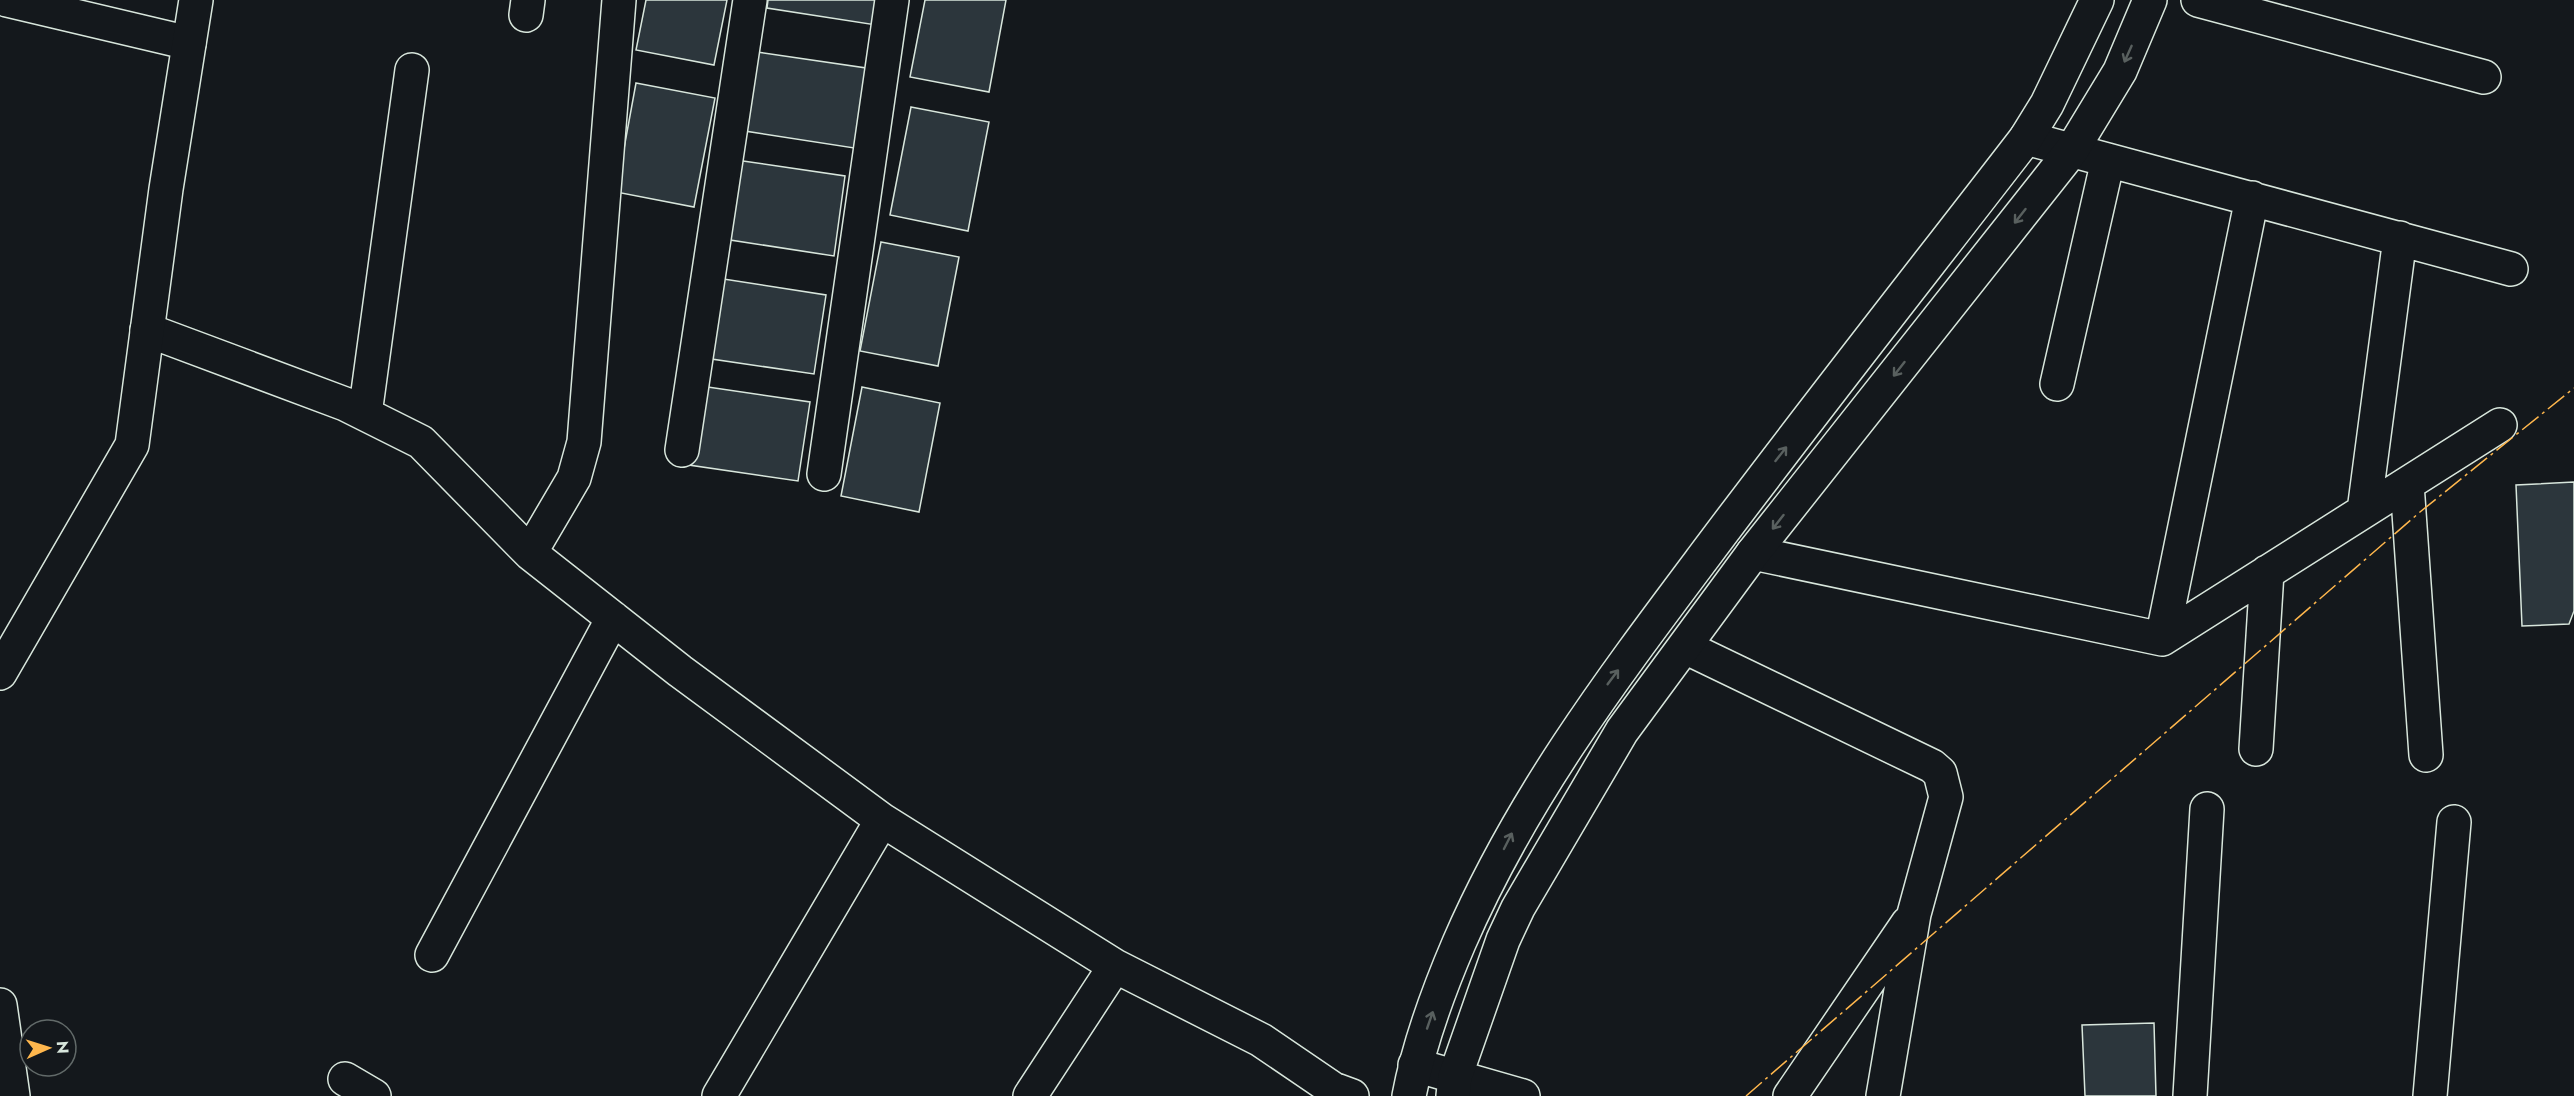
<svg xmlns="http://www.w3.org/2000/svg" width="2574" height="1096" font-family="Jost,sans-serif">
  <rect width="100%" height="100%" fill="#14181c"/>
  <path fill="#2c363c" stroke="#d8e6dc" stroke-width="1.5" d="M646 0H727L714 65 636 50Z
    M768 0H879L876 25 767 8Z
    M925 0H1006L989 92 910 77Z
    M757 52 866 68 854 148 745 131Z
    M636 83 715 98 694 207 616 192Z
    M911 107 989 122 968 231 890 215Z
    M736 160 845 176 834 256 724 239Z
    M881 242 959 257 938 366 860 351Z
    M717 278 826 295 814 374 705 358Z
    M701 386 810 402 798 481 689 465Z
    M862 387 940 403 919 512 841 496Z
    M2574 482V611L2569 624 2522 626 2516 485Z
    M2154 1023 2156 1096H2085L2082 1025Z"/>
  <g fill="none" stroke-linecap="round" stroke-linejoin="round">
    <defs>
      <path id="street" d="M7 0 189 43
        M2198 0 2484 77
        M526 15 528 0
        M2026 138 2511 269
        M147 330 345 404 421 442 530 553 680 671 882 820 1115 966 1261 1040 1333 1089 1352 1096
        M2057 384 2108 160
        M365 414 412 70
        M682 450 750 0
        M824 474 892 0
        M2407 484 2426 755
        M2364 511 2400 238
        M530 553 574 478 584 442 619 0
        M1753 553 2162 639 2252 198
        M2162 639 2500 425
        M1685 647 1932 766 1940 773 1946 797 1914 914 1883 1096
        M2256 749 2267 572
        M432 955 613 618
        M1415 1065 1523 1096
        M345 1079 374 1096
        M719 1096 882 820
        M1030 1096 1115 966
        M1790 1096 1908 923
        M2190 1096 2207 809
        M2430 1096 2454 822"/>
      <path id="secondary" d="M0 673 132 445 166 189 196 0
        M0 1005 13 1096
        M1409 1096C1419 1043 1438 992 1459 943 1521 800 1609 683 1702 559 1808 417 1918 278 2026 138L2047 104 2097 0
        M1453 1096 1455 1077 1503 940 1518 908 1622 731 1753 553 2072 150 2120 71 2150 0"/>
    </defs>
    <use href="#street" stroke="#d8e6dc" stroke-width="36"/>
    <use href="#secondary" stroke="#d8e6dc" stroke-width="36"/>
    <use href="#street" stroke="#14181c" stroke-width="33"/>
    <use href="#secondary" stroke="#14181c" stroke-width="33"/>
    <path stroke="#ffb74d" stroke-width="1.5" stroke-dasharray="21 4.5 3 4.5" stroke-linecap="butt" d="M1746 1096 2420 512 2574 388"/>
  </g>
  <defs><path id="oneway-shaft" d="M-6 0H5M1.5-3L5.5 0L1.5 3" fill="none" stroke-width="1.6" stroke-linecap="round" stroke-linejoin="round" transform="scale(1.5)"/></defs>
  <g stroke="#59605f">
    <use href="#oneway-shaft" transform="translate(2128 54) rotate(114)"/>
    <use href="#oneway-shaft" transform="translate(2020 216) rotate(128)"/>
    <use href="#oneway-shaft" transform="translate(1899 369) rotate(128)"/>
    <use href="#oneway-shaft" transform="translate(1781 454) rotate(-52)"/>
    <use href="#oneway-shaft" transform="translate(1778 522) rotate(128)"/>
    <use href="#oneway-shaft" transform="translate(1613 677) rotate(-53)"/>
    <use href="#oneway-shaft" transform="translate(1508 841) rotate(-63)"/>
    <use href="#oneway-shaft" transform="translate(1430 1020) rotate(-71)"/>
  </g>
  <g transform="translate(48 1048) rotate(87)"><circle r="28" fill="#14181c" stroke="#626a69" stroke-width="1.5"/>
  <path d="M0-4.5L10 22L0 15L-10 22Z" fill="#ffb74d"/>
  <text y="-9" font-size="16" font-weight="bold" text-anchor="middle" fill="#d8e6dc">N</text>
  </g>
</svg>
